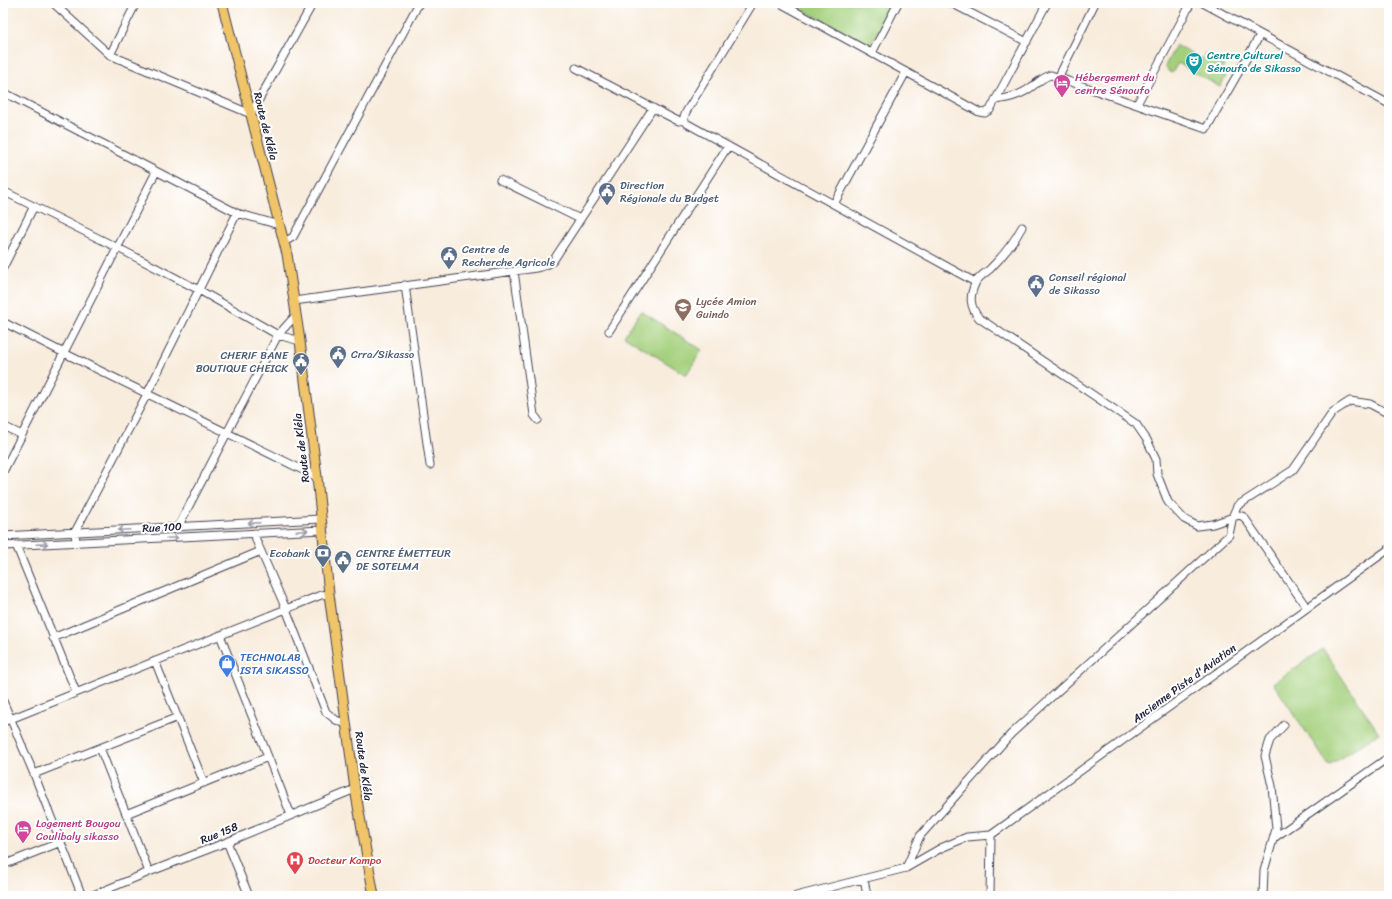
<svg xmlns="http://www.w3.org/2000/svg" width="1392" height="899" font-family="Sriracha,sans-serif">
  <rect width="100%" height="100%" fill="#fff"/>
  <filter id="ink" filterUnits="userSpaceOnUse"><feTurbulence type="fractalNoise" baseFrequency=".025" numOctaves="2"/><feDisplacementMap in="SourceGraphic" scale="8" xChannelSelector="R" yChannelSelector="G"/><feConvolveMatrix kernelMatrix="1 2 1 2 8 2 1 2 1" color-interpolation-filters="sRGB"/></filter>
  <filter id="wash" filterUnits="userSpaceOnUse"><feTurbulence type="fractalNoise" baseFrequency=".012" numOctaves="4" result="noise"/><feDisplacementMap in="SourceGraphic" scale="16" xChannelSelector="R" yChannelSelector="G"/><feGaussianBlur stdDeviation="0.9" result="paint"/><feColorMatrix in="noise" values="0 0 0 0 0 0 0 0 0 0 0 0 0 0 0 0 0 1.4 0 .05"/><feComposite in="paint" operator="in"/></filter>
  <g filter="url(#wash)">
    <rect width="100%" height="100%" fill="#f8ecdc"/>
    <path fill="#a4d07d" stroke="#63795c" d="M790 3H894L870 46Z
      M1176 45 1202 60 1205 53 1225 64 1220 73 1226 76 1220 87 1178 63 1172 73 1168 71V69L1165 66Z
      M641 311 702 350 686 375 624 336Z
      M1323 649 1379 733 1329 766 1273 683Z"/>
  </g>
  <g filter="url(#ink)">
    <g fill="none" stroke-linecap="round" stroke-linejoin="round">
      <defs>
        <path id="minor" d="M53 3 110 55 251 114 313 3
          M780 3 979 112 985 113 990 110 1047 3
          M951 3 1027 42
          M1203 3 1389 104
          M872 53 898 3
          M110 55 136 3
          M576 68 676 120 679 121 683 120 686 123 975 282
          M1059 76 1095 3
          M3 92 237 213 279 225
          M995 100C1010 98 1022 95 1034 85 1040 81 1043 77 1051 75L1206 129 1260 35
          M1137 104 1191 3
          M683 120 686 112 753 3
          M500 180 580 219
          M3 191 118 248 199 290 278 335 300 341
          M834 204 906 72
          M1022 227C1014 242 1002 257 990 269 985 273 977 278 975 284 969 297 970 307 979 318L1136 424 1147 440 1156 459 1157 474 1168 502 1184 519 1197 526 1213 524 1239 515 1244 517 1307 608
          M284 242 293 237 419 3
          M3 268 34 206
          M514 271 534 415 538 420
          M405 285 430 465
          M294 301 514 271C527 269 543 269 553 261L653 108
          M3 322 64 353 317 477
          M609 331 728 146
          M3 426 22 435
          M3 472 156 172
          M178 527 278 335 296 315
          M255 533 256 540 286 609 326 712 336 720 346 724
          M3 536 321 519
          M76 543 75 532 147 394 237 213
          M16 545 76 692
          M3 546 322 530
          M220 635 291 815
          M53 638 261 551
          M155 661 204 783
          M3 701 34 774 82 896
          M3 722 286 609 321 595 329 594
          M100 748 149 872
          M34 774 178 717
          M126 814 268 757
          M991 835 1389 549
          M1274 838 1389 757
          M227 842 249 896
          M3 865 61 842
          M906 868 920 836 1011 734 1229 535 1233 515 1237 506 1293 470 1333 412 1350 401 1370 404 1389 414
          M864 879 867 896
          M91 896 149 872 227 842 355 789
          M796 896 906 868 941 848 967 837 991 835
          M990 896 991 835
          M1263 896 1264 871 1276 829 1272 786 1265 756 1270 740 1284 725"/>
        <path id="major" d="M222 3 287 254 300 341 317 477 329 594 355 789 374 896"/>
      </defs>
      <use href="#minor" stroke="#424053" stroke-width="9"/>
      <use href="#major" stroke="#424053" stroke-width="11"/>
      <use href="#minor" stroke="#fff" stroke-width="7"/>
      <use href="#major" stroke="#f0c469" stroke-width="9"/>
    </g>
    <defs><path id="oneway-shaft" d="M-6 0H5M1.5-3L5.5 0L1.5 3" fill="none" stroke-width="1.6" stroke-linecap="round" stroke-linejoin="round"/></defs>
    <g stroke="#9c9ca7">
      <use href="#oneway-shaft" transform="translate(254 523) rotate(177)"/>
      <use href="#oneway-shaft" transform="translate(124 530) rotate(177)"/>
      <use href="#oneway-shaft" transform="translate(302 531) rotate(-3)"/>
      <use href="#oneway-shaft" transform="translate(172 538) rotate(-3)"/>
      <use href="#oneway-shaft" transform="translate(42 544) rotate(-2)"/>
    </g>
  </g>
  <defs>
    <symbol id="theatre-pin" viewBox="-11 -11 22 30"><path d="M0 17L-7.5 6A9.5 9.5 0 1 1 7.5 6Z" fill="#0f9aa8" stroke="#fff"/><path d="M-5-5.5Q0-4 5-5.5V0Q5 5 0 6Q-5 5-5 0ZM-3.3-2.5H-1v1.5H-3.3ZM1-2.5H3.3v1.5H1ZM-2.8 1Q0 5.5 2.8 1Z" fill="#fff"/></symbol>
    <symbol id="hotel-pin" viewBox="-11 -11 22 30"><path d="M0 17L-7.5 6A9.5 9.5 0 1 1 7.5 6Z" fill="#d1479c" stroke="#fff"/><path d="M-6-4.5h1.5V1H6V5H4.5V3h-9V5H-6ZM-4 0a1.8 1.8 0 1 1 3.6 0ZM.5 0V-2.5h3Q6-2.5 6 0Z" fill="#fff"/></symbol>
    <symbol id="civic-pin" viewBox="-11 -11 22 30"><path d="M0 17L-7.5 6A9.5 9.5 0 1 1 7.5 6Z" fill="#5c6f8a" stroke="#fff"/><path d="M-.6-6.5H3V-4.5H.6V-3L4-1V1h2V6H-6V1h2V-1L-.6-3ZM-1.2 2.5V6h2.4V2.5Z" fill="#fff"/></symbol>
    <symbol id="school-pin" viewBox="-11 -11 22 30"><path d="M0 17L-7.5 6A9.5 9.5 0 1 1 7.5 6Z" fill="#8d6e63" stroke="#fff"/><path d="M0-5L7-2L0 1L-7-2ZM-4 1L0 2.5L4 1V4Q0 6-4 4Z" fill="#fff"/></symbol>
    <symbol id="bank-pin" viewBox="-11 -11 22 30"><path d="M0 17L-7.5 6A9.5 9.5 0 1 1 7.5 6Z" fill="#5c6f8a" stroke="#fff"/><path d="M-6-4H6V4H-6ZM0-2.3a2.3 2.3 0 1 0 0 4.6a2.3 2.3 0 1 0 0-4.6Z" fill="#fff"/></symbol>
    <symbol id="shop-pin" viewBox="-11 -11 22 30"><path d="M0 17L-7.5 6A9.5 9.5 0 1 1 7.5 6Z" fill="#3f7fe0" stroke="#fff"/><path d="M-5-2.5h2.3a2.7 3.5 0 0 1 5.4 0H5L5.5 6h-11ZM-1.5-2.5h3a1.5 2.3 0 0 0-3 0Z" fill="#fff"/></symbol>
    <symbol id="hospital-pin" viewBox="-11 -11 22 30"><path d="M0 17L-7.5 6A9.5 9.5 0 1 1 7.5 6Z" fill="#e0444e" stroke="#fff"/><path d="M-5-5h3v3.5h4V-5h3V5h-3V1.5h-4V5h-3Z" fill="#fff"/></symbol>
  </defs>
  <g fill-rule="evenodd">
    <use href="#theatre-pin" x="1184" y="51" width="20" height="27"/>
    <use href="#hotel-pin" x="1052" y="73" width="20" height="27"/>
    <use href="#civic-pin" x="597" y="181" width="20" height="27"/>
    <use href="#civic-pin" x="439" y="245" width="20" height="27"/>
    <use href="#civic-pin" x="1026" y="273" width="20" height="27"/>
    <use href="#school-pin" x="673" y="297" width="20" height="27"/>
    <use href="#civic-pin" x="328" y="344" width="20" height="27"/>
    <use href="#civic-pin" x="291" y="351" width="20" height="27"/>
    <use href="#bank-pin" x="313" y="543" width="20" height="27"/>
    <use href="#civic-pin" x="333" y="549" width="20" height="27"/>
    <use href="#shop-pin" x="217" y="653" width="20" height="27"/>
    <use href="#hotel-pin" x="13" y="819" width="20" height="27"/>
    <use href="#hospital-pin" x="285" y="850" width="20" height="27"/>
  </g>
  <g text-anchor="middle" stroke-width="4" stroke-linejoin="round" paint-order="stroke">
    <g font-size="11" fill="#0d838f" stroke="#fff" text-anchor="start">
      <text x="1207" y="59">Centre Culturel<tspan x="1207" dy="13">Sénoufo de Sikasso</tspan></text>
    </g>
    <g font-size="11" fill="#b23c85" stroke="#fff" text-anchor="start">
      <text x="1075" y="81">Hébergement du<tspan x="1075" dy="13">centre Sénoufo</tspan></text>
      <text x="36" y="827">Logement Bougou<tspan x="36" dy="13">Coulibaly sikasso</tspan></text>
    </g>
    <g font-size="11" fill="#22223b" stroke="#fff">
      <text transform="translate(266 126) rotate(76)" y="4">Route de Kléla</text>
      <text transform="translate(301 448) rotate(-97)" y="4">Route de Kléla</text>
      <text transform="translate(162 527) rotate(-3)" y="4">Rue 100</text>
      <text transform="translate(1184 683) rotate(-36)" y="4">Ancienne Piste d'Aviation</text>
      <text transform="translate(364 766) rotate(82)" y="4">Route de Kléla</text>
      <text transform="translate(219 833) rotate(-22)" y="4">Rue 158</text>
    </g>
    <g font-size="11" fill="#4e5e75" stroke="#fff" text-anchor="start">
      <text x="620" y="189">Direction<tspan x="620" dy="13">Régionale du Budget</tspan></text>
      <text x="462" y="253">Centre de<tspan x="462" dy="13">Recherche Agricole</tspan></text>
      <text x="1049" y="281">Conseil régional<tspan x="1049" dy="13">de Sikasso</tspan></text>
      <text x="351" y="358">Crra/Sikasso</text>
      <text x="288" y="359" text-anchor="end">CHERIF BANE<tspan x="288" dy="13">BOUTIQUE CHEICK</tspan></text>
      <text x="310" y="557" text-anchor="end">Ecobank</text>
      <text x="356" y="557">CENTRE ÉMETTEUR<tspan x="356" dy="13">DE SOTELMA</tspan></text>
    </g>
    <g font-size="11" fill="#785e54" stroke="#fff" text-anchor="start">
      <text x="696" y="305">Lycée Amion<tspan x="696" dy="13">Guindo</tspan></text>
    </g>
    <g font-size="11" fill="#366cbe" stroke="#fff" text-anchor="start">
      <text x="240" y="661">TECHNOLAB<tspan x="240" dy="13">ISTA SIKASSO</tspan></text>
    </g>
    <g font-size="11" fill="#be3a42" stroke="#fff" text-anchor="start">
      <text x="308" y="864">Docteur Kampo</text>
    </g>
  </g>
  <rect width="1392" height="899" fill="none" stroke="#fff" stroke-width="16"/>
</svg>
